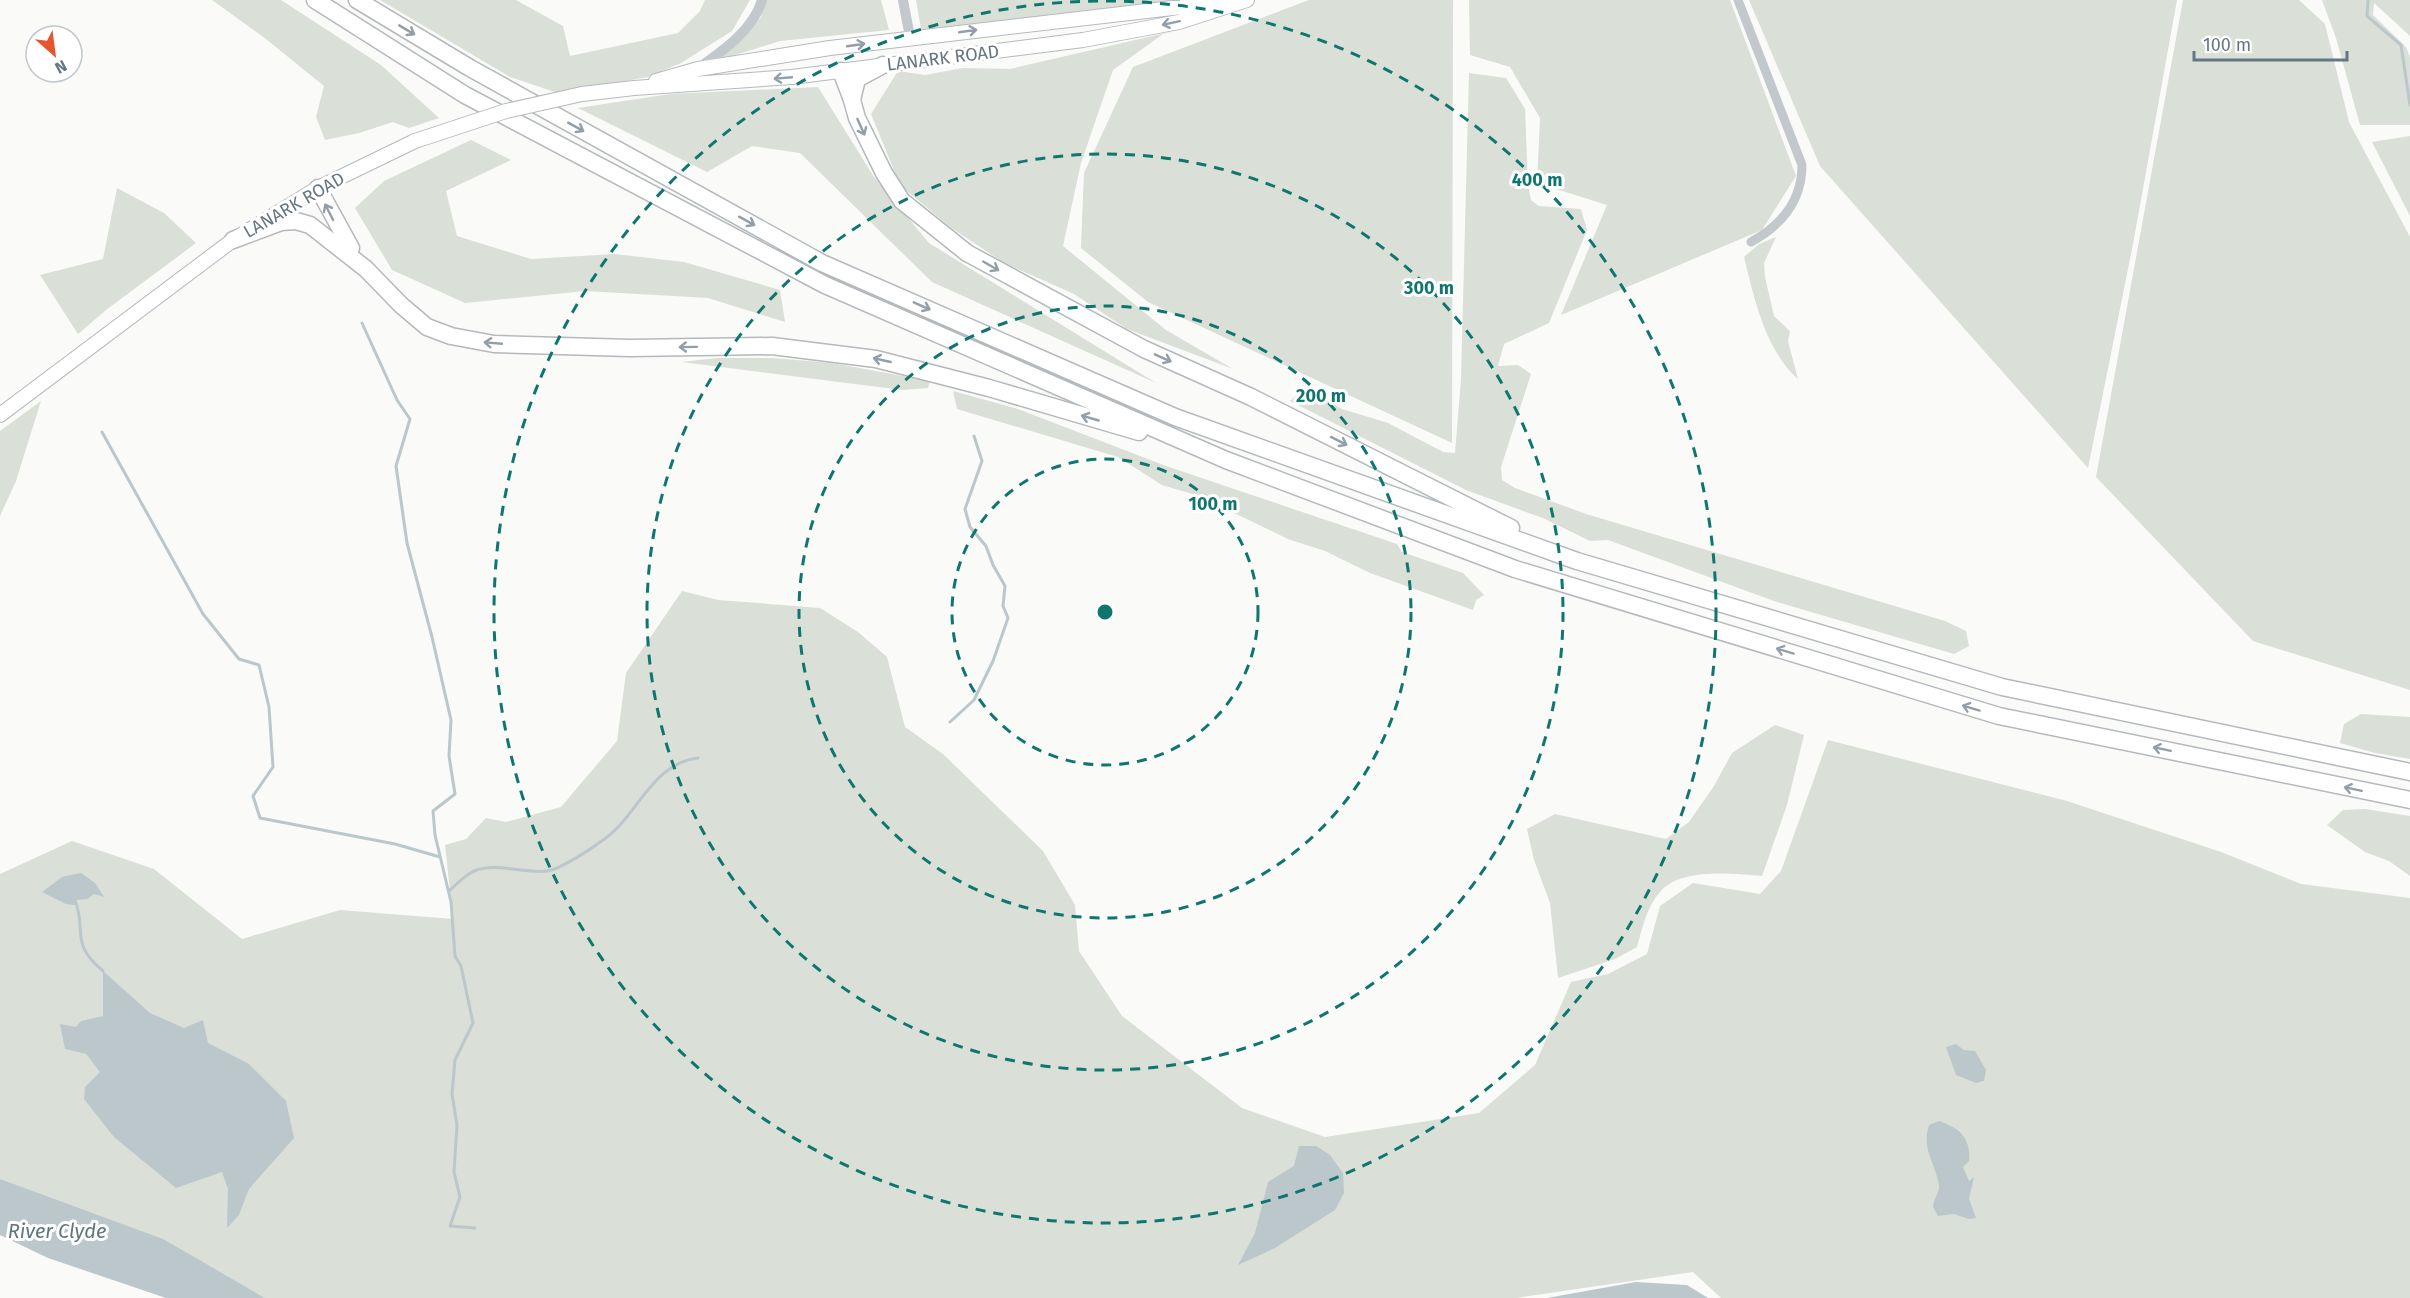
<svg xmlns="http://www.w3.org/2000/svg" width="2410" height="1298" font-family="'Fira Sans',sans-serif">
  <rect width="100%" height="100%" fill="#fafaf8"/>
  <path fill="#dadfd7" d="M212 0H281L381 65 439 118 409 128 393 122 359 133 325 140 316 117 324 86 266 39Z
    M380 0H516L563 26 570 56 678 33 700 11 705 0H750L732 31 681 63 648 77 558 93 510 77Z
    M764 0H881L889 30 780 41 716 61 761 17Z
    M916 0H1200L1130 15 921 29Z
    M1309 0H1453L1452 443 1148 302 1081 248 1084 173 1133 67Z
    M1469 0H1730L1796 176 1762 230 1561 315 1607 205 1537 183 1540 118 1510 67 1470 55Z
    M1749 0H2177L2133 244 2088 468 1820 166Z
    M2183 0H2299L2325 24 2349 122 2410 237V690L2253 641 2096 477Z
    M2322 0H2410V36L2374 3 2373 15 2406 47 2410 57V125H2360L2336 38Z
    M1183 29 1163 34 1113 70 1081 163 1063 246 1166 330 1233 369 1127 329 1074 294 1004 263 950 227 900 185 871 114 898 71 925 75 963 68 1010 69Z
    M1469 73 1506 78 1525 109 1528 186 1531 200 1539 206 1581 209 1587 230 1549 323 1504 344 1498 366 1518 365 1531 374 1501 467 1502 480 1515 488 1586 514 1945 621 1966 631 1969 646 1954 654 1774 601 1608 540 1590 541 1545 519 1466 490 1290 401 1299 393 1317 395 1342 409 1388 423 1443 452 1455 453 1461 379Z
    M818 87 874 177 929 243 1156 383 932 282 800 153 752 146 707 172 578 108 670 94Z
    M2410 136V216L2372 142Z
    M471 140 511 160 446 191 457 236 531 259 615 254 684 262 780 290 785 322 708 298 585 291 465 303 392 270 355 208 384 181Z
    M117 188 164 213 196 243 106 310 78 334 40 275 103 259Z
    M1776 237 1764 263 1765 277 1774 316 1790 331 1788 341 1798 379C1765 350 1754 297 1744 257L1759 244Z
    M717 358H772L832 363 930 381 928 388 902 390 682 362Z
    M953 391 1018 409 1166 466 1397 544 1402 552 1463 573 1484 595 1476 600 1473 610 1370 573 1325 551 1288 539 1199 496 1162 485 1118 457 957 409Z
    M41 401 16 481 0 516V431Z
    M682 591 718 600 820 608 858 632 887 657 905 727 943 754 1043 851 1075 905 1079 951 1122 1016 1242 1108 1325 1137 1479 1113 1535 1065 1571 982 1608 974 1647 954 1660 906 1693 883 1760 894 1781 871 1828 740 2067 801 2221 852 2301 884 2410 898V1298H1721L1693 1272 1516 1298H265L153 1236 0 1181V874L72 841 154 869 242 939 340 910 453 919 445 845 466 839 486 818 506 822 561 807 617 741 626 673Z
    M2361 714 2410 717V759L2375 753 2340 743 2344 724Z
    M1775 725 1804 735 1787 805 1762 876C1734 874 1681 867 1660 892 1647 906 1642 929 1637 947L1615 959 1558 978 1550 903 1534 860 1527 829 1555 814 1666 839 1689 822 1714 786 1732 753Z
    M2365 809 2410 816V876L2389 861 2365 852 2327 825 2343 810Z"/>
  <path fill="#bbc7cb" d="M81 873 95 883 104 897 94 894 87 899 75 900V905L66 904 42 892 62 877Z
    M103 971 150 1013 184 1028 203 1020 208 1043 249 1064 286 1101 294 1138 249 1189 239 1215 227 1228 228 1189 222 1172 176 1188 114 1137 84 1099 85 1087 100 1072 86 1054 65 1049 60 1024 76 1027 81 1021 103 1016Z
    M1956 1044 1964 1050 1975 1051 1986 1070 1984 1081 1976 1083 1956 1075 1946 1047Z
    M1939 1121C1960 1128 1971 1138 1969 1161L1963 1167 1969 1181 1974 1177 1969 1199 1976 1218 1969 1219 1954 1214 1938 1216 1933 1207C1933 1199 1940 1193 1939 1185 1935 1162 1921 1149 1929 1125Z
    M1299 1146H1316L1330 1155 1343 1173 1344 1193 1335 1210 1275 1248 1238 1265 1255 1233 1268 1182 1294 1166Z
    M0 1179 163 1239 265 1298H166L48 1258 0 1235Z
    M1636 1282 1687 1285 1708 1298H1547Z"/>
  <g fill="none" stroke-linecap="round" stroke-linejoin="round">
    <path stroke="#bbc7cb" stroke-width="3" d="M2368 0 2367 16 2401 45 2410 105
      M362 323 397 400 410 419 396 466 407 543 432 637 451 720 449 756 455 794 433 811 435 835 451 902 455 956 461 966 473 1023 455 1060 452 1094 457 1125 454 1172 460 1197 450 1226 475 1228
      M102 432 203 614 239 659 259 665 269 707 273 767 253 796 260 818 395 844 440 857
      M950 722 974 700 993 661 1008 618 1003 606 1005 586 993 565 986 546 970 527 965 509 982 461 974 436
      M449 891C457 884 465 875 474 871 496 862 524 874 547 871 561 869 591 849 603 840 637 817 652 763 698 758
      M75 900C87 930 69 943 103 971"/>
    <defs>
      <path id="primary" d="M656 81 698 69 830 48 1181 7 1224 0
        M582 94 634 88 792 77 1083 40 1179 22 1247 0
        M0 415 233 240 318 188 415 141"/>
      <path id="motorway" d="M315 0 465 95 825 285 1226 460 1515 569 1999 716 2410 800
        M357 0 470 68 822 263 1175 417 1577 561 2002 687 2410 772
        M883 65 857 79 852 100 857 118 884 173 902 201 967 253 1144 349 1251 397 1511 528
        M841 71 852 100
        M318 188 351 248
        M233 240 281 222 296 221 310 225 366 269 401 305 427 327 451 336 494 344 630 348 772 346 876 359 989 388 1139 432"/>
    </defs>
    <use href="#primary" stroke="#b5babe" stroke-width="16"/>
    <use href="#motorway" stroke="#b4b9bd" stroke-width="19"/>
    <path stroke="#c3c8cc" stroke-width="9" d="M1738 0 1802 165C1802 200 1782 225 1751 242"/>
    <path stroke="#c3c8cc" stroke-width="10" d="M903 0 910 37
      M700 67C724 50 753 30 762 0"/>
    <use href="#primary" stroke="#fff" stroke-width="14"/>
    <use href="#motorway" stroke="#fff" stroke-width="16"/>
    <defs>
      <path id="primary-bridge" d="M415 141 506 111 582 94"/>
    </defs>
    <use href="#primary-bridge" stroke="#b5babe" stroke-width="16" stroke-linecap="butt"/>
    <use href="#primary-bridge" stroke="#fff" stroke-width="14"/>
  </g>
  <defs><path id="oneway-shaft" d="M-6 0H5M1.5-3L5.5 0L1.5 3" fill="none" stroke-width="1.6" stroke-linecap="round" stroke-linejoin="round" transform="scale(1.5)"/></defs>
  <g stroke="#939fa8">
    <use href="#oneway-shaft" transform="translate(1171 23) rotate(168)"/>
    <use href="#oneway-shaft" transform="translate(407 30) rotate(31)"/>
    <use href="#oneway-shaft" transform="translate(968 31) rotate(-8)"/>
    <use href="#oneway-shaft" transform="translate(856 45) rotate(-8)"/>
    <use href="#oneway-shaft" transform="translate(783 78) rotate(175)"/>
    <use href="#oneway-shaft" transform="translate(576 127) rotate(29)"/>
    <use href="#oneway-shaft" transform="translate(861 127) rotate(66)"/>
    <use href="#oneway-shaft" transform="translate(329 212) rotate(-117)"/>
    <use href="#oneway-shaft" transform="translate(747 221) rotate(29)"/>
    <use href="#oneway-shaft" transform="translate(991 266) rotate(30)"/>
    <use href="#oneway-shaft" transform="translate(922 306) rotate(24)"/>
    <use href="#oneway-shaft" transform="translate(493 343) rotate(-175)"/>
    <use href="#oneway-shaft" transform="translate(688 347) rotate(179)"/>
    <use href="#oneway-shaft" transform="translate(1163 358) rotate(24)"/>
    <use href="#oneway-shaft" transform="translate(882 360) rotate(-167)"/>
    <use href="#oneway-shaft" transform="translate(1090 418) rotate(-164)"/>
    <use href="#oneway-shaft" transform="translate(1339 441) rotate(27)"/>
    <use href="#oneway-shaft" transform="translate(1785 651) rotate(-163)"/>
    <use href="#oneway-shaft" transform="translate(1971 708) rotate(-163)"/>
    <use href="#oneway-shaft" transform="translate(2162 749) rotate(-168)"/>
    <use href="#oneway-shaft" transform="translate(2353 789) rotate(-168)"/>
  </g>
  <g fill="none" stroke="#0f766e" stroke-width="3" stroke-dasharray="10 8">
    <circle cx="1105" cy="612" r="153"/>
    <circle cx="1105" cy="612" r="306"/>
    <circle cx="1105" cy="612" r="458"/>
    <circle cx="1105" cy="612" r="611"/>
  </g>
  <g text-anchor="middle" stroke-width="6" stroke-linejoin="round" paint-order="stroke">
    <g font-size="18" fill="#657683" stroke="#fff">
      <text transform="translate(943 58) rotate(-7)" y="6">LANARK ROAD</text>
      <text transform="translate(294 205) rotate(-30)" y="6">LANARK ROAD</text>
    </g>
    <g font-size="20" font-style="italic" fill="#60757c" stroke="#fff">
      <text x="57" y="1238">River Clyde</text>
    </g>
  </g>
  <circle cx="1105" cy="612" r="9" fill="#0f766e" stroke="#fff" stroke-width="3"/>
  <g font-size="18" text-anchor="middle" font-weight="bold" fill="#0f766e" stroke="#fff" stroke-width="6" stroke-linejoin="round" paint-order="stroke">
    <text x="1537" y="186">400 m</text>
    <text x="1429" y="294">300 m</text>
    <text x="1321" y="402">200 m</text>
    <text x="1213" y="510">100 m</text>
  </g>
  <g transform="translate(54 54) rotate(152)"><circle r="28" fill="#ffffff" stroke="#c1c8cd" stroke-width="1.5"/>
  <path d="M0-4.5L10 22L0 15L-10 22Z" fill="#e4572e"/>
  <text y="-9" font-size="16" font-weight="bold" text-anchor="middle" fill="#657683">N</text>
  </g>
  <path d="M2194 51v9h153v-9" fill="none" stroke="#657683" stroke-width="3"/>
  <text x="2203" y="51" font-size="18" fill="#657683" stroke="#ffffff" stroke-width="4.5" paint-order="stroke">100 m</text>
</svg>
